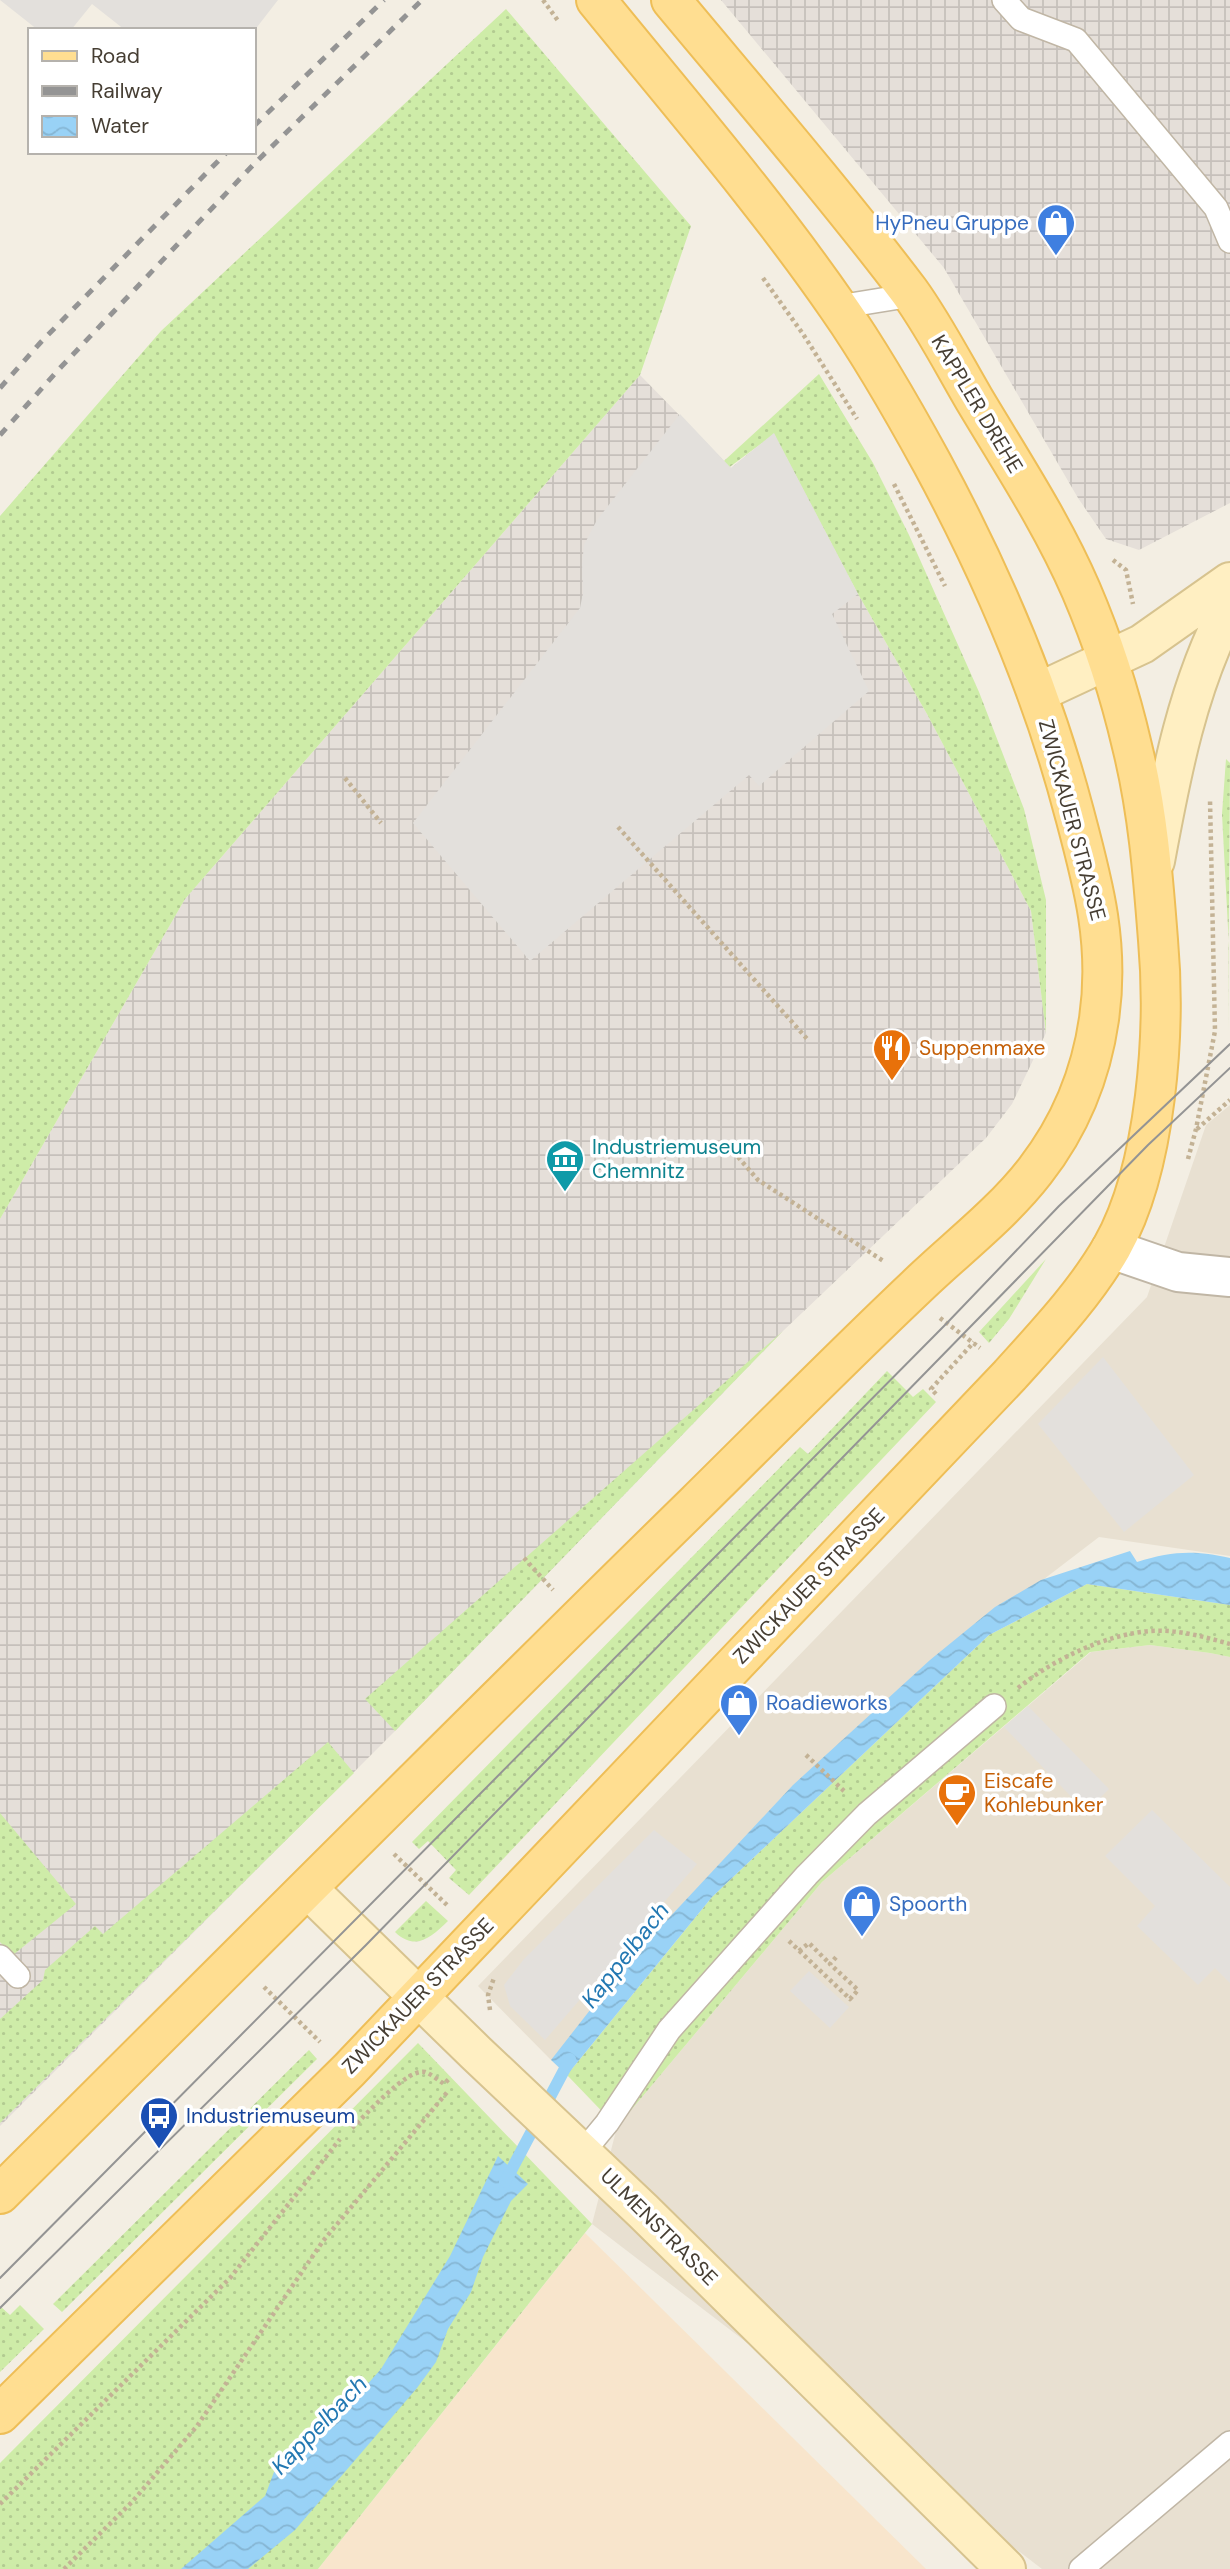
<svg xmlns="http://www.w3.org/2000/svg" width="1230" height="2569" font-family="'DM Sans',sans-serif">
  <defs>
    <pattern id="industrial-grid" width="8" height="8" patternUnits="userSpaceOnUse" patternTransform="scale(1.75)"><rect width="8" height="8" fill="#e5dfd9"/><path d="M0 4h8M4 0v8" fill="none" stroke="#c6c0bb"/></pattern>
    <pattern id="grass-dots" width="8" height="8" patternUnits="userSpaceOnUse" patternTransform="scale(1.75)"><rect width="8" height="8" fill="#ceeca8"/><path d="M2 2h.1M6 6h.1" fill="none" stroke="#b2cb91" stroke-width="1.8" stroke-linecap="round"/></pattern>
    <pattern id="water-waves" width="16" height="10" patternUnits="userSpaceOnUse" patternTransform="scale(1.75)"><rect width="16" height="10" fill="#99d2f6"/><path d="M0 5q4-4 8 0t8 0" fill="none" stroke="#85b5d3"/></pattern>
  </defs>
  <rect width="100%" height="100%" fill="#f3eee3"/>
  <path fill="#e8e0d1" d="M1230 1105V1556L1099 1537 971 1635 551 2060 478 1986 1147 1297 1206 1125Z
    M1150 1645 1210 1653 1230 1657V2569H1042L592 2224 617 2127 822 1882 1091 1652Z"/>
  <path fill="#f8e5cc" d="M585 2233 926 2569H318Z"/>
  <path fill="url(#industrial-grid)" d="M721 0H1230V503L1139 550 1106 539 1078 498 944 268Z
    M640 375 731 468 774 433 858 594 927 714 1031 911 1046 1033 1012 1104 986 1138 783 1331 395 1731 0 2126V1219L185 899Z"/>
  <path fill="url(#grass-dots)" d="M506 9 691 226 640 375 185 899 0 1219V516L161 331Z
    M819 374 873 463 909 535 979 692 1024 809 1046 900V1033L1031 911 927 714 858 594 774 434 665 515Z
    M1226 759 1230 763 1228 1032 1229 947 1222 814Z
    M1046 1259 1009 1319 989 1343 979 1332Z
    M783 1331 395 1731 365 1699Z
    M887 1371 913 1397 923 1389 936 1402 469 1895 449 1878 456 1870 428 1841 419 1849 412 1842 800 1447 808 1454Z
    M1087 1584 1230 1605V1657L1210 1653 1150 1645 1090 1652 822 1882 617 2127 567 2075 712 1897 989 1635Z
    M328 1742 354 1773 0 2123V2019L43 1980 45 1970 95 1926 103 1934Z
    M0 1813 76 1904 13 1955 0 1942Z
    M426 1901 448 1921C431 1937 416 1952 395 1932Z
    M418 2043 592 2224 318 2569H0V2463Z
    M309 2050 317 2059 62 2312 53 2304Z
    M20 2305 44 2329 0 2372V2306L10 2315Z"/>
  <path fill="#e3e0dc" d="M0 0H278L254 31 125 30 92 4 71 30H38Z
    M680 414 731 468 774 433 858 594 832 614 869 691 759 786 749 775 530 961 413 823 580 608 583 593 582 565 584 545 597 520Z
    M1103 1357 1194 1475 1124 1532 1038 1424Z
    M1028 1706 1109 1789 1086 1812 1004 1727Z
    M1152 1810 1230 1887V1983L1215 1968 1198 1985 1137 1926 1155 1906 1105 1856Z
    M654 1830 697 1864 545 2040 510 2006 504 1985 524 1959Z
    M809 1971 849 2007 830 2028 790 1991Z"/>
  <path fill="url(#water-waves)" d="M1130 1551 1137 1562C1172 1551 1194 1550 1230 1558V1605L1087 1584 989 1635 712 1897 567 2075 551 2060 626 1964 793 1785 930 1660 995 1607 1041 1580Z
    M498 2156 528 2184 511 2201 483 2257 471 2292 448 2329 436 2362 417 2388 295 2530 248 2569H181L265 2496 274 2472 306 2453 381 2369 450 2256Z"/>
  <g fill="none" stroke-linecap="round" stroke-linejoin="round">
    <path stroke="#99d2f6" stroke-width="12" d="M505 2182 570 2059"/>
    <defs>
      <path id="lane" d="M1004 0 1021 19 1076 40 1216 208 1230 241
        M838 307 912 295
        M0 1957 18 1976
        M583 2152 607 2123 669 2030 807 1875 867 1814 994 1706
        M1081 2569 1230 2443"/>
      <path id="street" d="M1111 1249 1178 1272 1230 1277"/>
      <path id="secondary" d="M1037 693 1142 644 1230 582
        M1155 861C1171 774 1188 684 1230 606
        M308 1889 476 2053 643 2211 1006 2569"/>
      <path id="primary" d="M0 2194C232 1964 462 1732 695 1504 768 1432 840 1359 915 1288 954 1250 1001 1215 1035 1171 1070 1126 1091 1075 1099 1019 1110 944 1093 883 1074 812 1042 690 992 574 932 463 903 410 873 357 838 307 764 200 678 101 596 0
        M0 2414 349 2070 1010 1375C1046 1335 1085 1294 1112 1247 1157 1167 1166 1030 1158 940 1153 875 1148 810 1132 746 1120 694 1102 639 1081 590 1052 523 1011 461 974 399 953 363 933 324 909 291 833 191 751 96 671 0"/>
    </defs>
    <use href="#lane" stroke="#c0b6a5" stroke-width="26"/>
    <use href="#street" stroke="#c0b6a5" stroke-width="42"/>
    <use href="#secondary" stroke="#d7c38f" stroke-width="42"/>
    <use href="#primary" stroke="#eebe57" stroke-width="42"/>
    <path stroke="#c3b295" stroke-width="4.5" stroke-dasharray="3.5 3.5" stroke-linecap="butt" d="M543 0 559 22
      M763 278 803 334 857 419
      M894 484 945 586
      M1113 560 1126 570 1133 604
      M345 778 381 823
      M618 827 809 1041
      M1197 1129 1230 1100
      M738 1157 758 1180 885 1262
      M1188 1159 1196 1129 1215 1031 1210 800
      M940 1318 980 1348
      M936 1394 931 1389 974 1342
      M524 1558 553 1590
      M1018 1688C1054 1659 1104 1635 1150 1631 1177 1629 1205 1637 1230 1644
      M806 1755 844 1791
      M394 1854 448 1906
      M789 1941 850 1999 858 1990 830 1964 838 1955
      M799 1951 809 1943 830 1964
      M264 1987 320 2042
      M490 2010 488 1995 494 1978
      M352 2128C366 2115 407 2068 425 2072 431 2074 438 2080 444 2084L449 2079
      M0 2504 230 2278 340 2139
      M64 2569 132 2502 197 2426 323 2241 449 2090"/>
    <use href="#lane" stroke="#fff" stroke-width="23"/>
    <use href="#street" stroke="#fff" stroke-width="38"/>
    <use href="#secondary" stroke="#ffefc2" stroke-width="38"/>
    <use href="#primary" stroke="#ffde91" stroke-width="38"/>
    <path stroke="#949494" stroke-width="2" d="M0 2278 946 1324 1059 1206 1230 1044
      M0 2308 366 1945 1148 1145 1230 1068"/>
    <path stroke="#949494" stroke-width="5" stroke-dasharray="9 9" stroke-linecap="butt" d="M254 126 384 0
      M0 388 41 342 227 152
      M0 435 61 367 255 163 422 0"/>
  </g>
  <defs>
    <symbol id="shop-pin" viewBox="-11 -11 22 30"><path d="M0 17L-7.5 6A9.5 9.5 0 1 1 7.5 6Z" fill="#3f7fe0" stroke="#fff"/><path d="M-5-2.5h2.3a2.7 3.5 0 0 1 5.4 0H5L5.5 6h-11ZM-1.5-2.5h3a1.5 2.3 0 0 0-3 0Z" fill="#fff"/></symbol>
    <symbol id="restaurant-pin" viewBox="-11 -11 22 30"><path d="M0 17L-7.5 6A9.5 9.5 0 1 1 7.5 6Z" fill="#e8710a" stroke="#fff"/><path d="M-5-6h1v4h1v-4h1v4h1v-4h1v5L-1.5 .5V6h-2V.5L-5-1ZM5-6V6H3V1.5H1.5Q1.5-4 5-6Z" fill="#fff"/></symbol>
    <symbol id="museum-pin" viewBox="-11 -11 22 30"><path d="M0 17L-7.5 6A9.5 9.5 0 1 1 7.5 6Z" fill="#0f9aa8" stroke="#fff"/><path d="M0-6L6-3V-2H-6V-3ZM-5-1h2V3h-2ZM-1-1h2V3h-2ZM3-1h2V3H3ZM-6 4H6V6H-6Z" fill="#fff"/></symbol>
    <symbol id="cafe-pin" viewBox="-11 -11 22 30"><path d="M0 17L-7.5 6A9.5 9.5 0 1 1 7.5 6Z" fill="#e8710a" stroke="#fff"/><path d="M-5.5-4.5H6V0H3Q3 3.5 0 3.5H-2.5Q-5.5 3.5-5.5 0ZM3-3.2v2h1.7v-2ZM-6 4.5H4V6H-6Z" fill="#fff"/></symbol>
    <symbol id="bus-pin" viewBox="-11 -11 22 30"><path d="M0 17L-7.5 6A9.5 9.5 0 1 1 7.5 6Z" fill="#1a4fb4" stroke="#fff"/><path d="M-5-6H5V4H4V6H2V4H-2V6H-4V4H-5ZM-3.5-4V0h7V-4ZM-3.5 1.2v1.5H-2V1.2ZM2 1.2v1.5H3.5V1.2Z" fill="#fff"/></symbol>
  </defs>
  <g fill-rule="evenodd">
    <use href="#shop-pin" x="1034" y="201" width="44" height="60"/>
    <use href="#restaurant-pin" x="870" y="1026" width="44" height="60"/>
    <use href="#museum-pin" x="543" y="1137" width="44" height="60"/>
    <use href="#shop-pin" x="717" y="1681" width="44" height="60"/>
    <use href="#cafe-pin" x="935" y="1771" width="44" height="60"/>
    <use href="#shop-pin" x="840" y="1882" width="44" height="60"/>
    <use href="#bus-pin" x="137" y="2094" width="44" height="60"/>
  </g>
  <g text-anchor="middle" stroke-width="7" stroke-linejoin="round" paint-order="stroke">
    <g font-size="21" fill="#366cbe" stroke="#fff" text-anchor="start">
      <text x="1029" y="230" text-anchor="end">HyPneu Gruppe</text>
      <text x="766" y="1710">Roadieworks</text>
      <text x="889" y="1911">Spoorth</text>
    </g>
    <g font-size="21" fill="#463e33" stroke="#fff">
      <text transform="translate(977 404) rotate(59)" y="7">KAPPLER DREHE</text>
      <text transform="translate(1072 820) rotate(75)" y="7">ZWICKAUER STRASSE</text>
      <text transform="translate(809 1586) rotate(-46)" y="7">ZWICKAUER STRASSE</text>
      <text transform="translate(418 1996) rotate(-46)" y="7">ZWICKAUER STRASSE</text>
      <text transform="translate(659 2227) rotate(45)" y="7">ULMENSTRASSE</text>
    </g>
    <g font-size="21" fill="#c56008" stroke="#fff" text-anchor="start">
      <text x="919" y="1055">Suppenmaxe</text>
      <text x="984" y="1788">Eiscafe<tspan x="984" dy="24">Kohlebunker</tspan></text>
    </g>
    <g font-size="21" fill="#0d838f" stroke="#fff" text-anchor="start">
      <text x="592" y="1154">Industriemuseum<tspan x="592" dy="24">Chemnitz</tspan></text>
    </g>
    <g font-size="21" fill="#164399" stroke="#fff" text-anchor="start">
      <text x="186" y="2123">Industriemuseum</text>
    </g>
    <g font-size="23" font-style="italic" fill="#2278b2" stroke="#fff">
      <text transform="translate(625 1955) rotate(-52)" y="8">Kappelbach</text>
      <text transform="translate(319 2425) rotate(-46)" y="8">Kappelbach</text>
    </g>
  </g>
  <rect x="28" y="28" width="228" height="126" fill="#ffffff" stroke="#b5b2ad" stroke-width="2"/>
  <rect x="42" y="51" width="35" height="10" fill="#ffde91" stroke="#b5b2ad" stroke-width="2"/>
  <text x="91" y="63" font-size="21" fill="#463e33">Road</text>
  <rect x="42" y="86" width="35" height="10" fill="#949494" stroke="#b5b2ad" stroke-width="2"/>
  <text x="91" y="98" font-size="21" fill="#463e33">Railway</text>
  <rect x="42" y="116" width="35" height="21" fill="url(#water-waves)" stroke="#b5b2ad" stroke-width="2"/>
  <text x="91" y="133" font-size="21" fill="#463e33">Water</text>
</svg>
